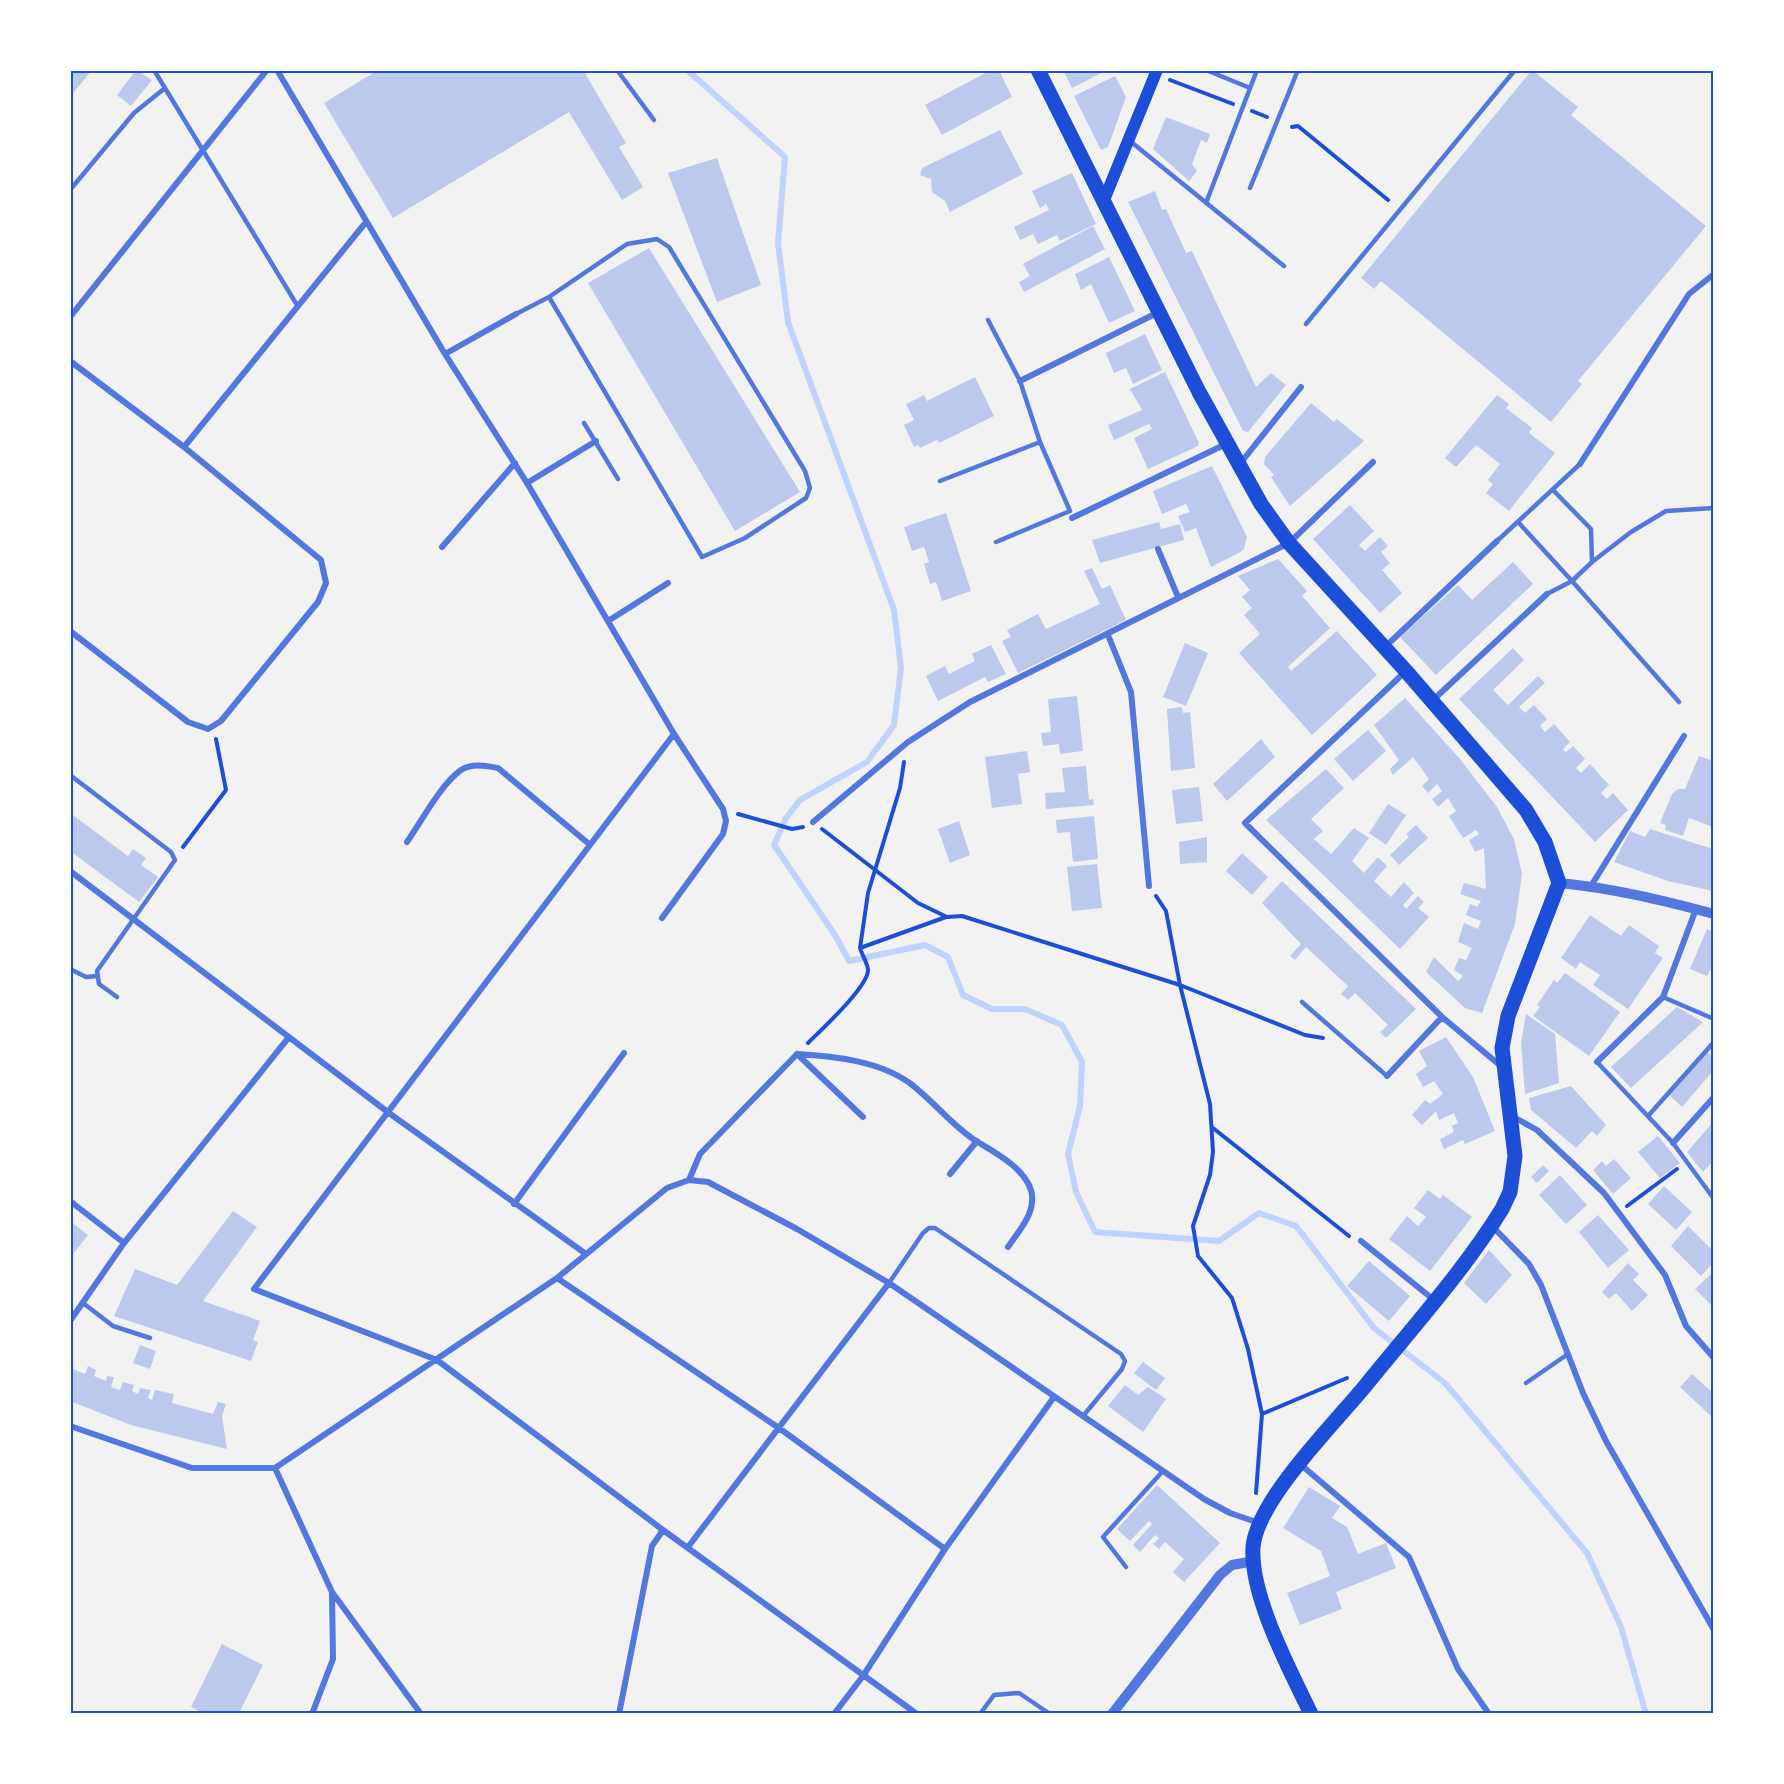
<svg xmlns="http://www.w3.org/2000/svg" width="1784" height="1784" font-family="'Noto Serif',serif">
  <rect width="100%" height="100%" fill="#f2f2f2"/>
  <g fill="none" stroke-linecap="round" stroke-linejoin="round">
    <path stroke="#bfd3fe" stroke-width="6" d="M687 70 785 157 778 243 788 322 894 610 901 668 894 725 867 762 800 800 786 818 774 845 835 935 849 961 925 945 948 957 963 995 992 1009H1025L1062 1025 1082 1062 1080 1106 1068 1154 1076 1192 1095 1232 1219 1241 1259 1213 1296 1226 1374 1328 1445 1383 1587 1553 1621 1627 1646 1714"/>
  </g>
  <path fill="#bdc9ec" d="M70 70H92L70 97Z
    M136 70 152 80 131 106 117 95Z
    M378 70H583L626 143 619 147 643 187 622 200 569 112 393 218 324 103Z
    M991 70H999L1012 97 942 135 925 105Z
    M1063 70H1107L1072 88Z
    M1532 70 1578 107 1571 115 1706 226 1578 381 1582 384 1551 422 1381 281 1374 289 1361 278Z
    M1115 76 1126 97 1108 147 1101 150 1074 96Z
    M1166 117 1210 134 1207 143 1201 140 1192 164 1197 171 1189 181 1153 149Z
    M1000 130 1023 174 950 212 945 201 932 192 931 179 920 175 922 168Z
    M717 158 761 285 717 302 668 173Z
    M1072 173 1096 224 1060 241 1057 235 1038 244 1033 234 1020 240 1014 227 1049 210 1046 204 1040 208 1032 191Z
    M1155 191 1162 210 1166 209 1186 253 1192 251 1256 387 1271 373 1286 385 1248 432 1243 431 1128 202Z
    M1093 226 1105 249 1024 292 1019 282 1030 276 1023 264Z
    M649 248 800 492 735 531 588 283Z
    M1109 257 1135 311 1109 323 1091 284 1081 290 1075 274Z
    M1145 334 1162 370 1133 384 1126 368 1114 373 1106 353Z
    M1165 372 1199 443 1198 446 1148 469 1134 438 1152 429 1149 424 1114 440 1108 425 1142 410 1130 389Z
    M975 377 994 416 939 443 937 440 920 448 918 445 914 447 904 425 914 420 906 404 924 395 927 401Z
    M1497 395 1509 404 1506 408 1532 428 1529 433 1555 453 1509 511 1486 493 1493 484 1488 480 1500 464 1476 445 1456 467 1445 458Z
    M1311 403 1334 422 1337 419 1364 441 1290 506 1271 477 1274 475 1264 464 1265 457Z
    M1212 466 1247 537 1244 549 1239 553 1211 567 1196 528 1185 532 1178 516 1190 512 1186 504 1162 514 1153 491Z
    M1350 505 1374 531 1359 545 1365 551 1380 537 1388 546 1381 552 1390 563 1382 570 1402 593 1380 613 1313 539Z
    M946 513 971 591 942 601 936 582 930 584 924 564 929 562 924 547 912 551 904 527Z
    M1159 522 1161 529 1180 524 1184 540 1100 563 1092 540Z
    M1278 559 1307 591 1302 596 1330 628 1288 667 1291 671 1337 631 1377 675 1312 735 1239 653 1260 634 1244 615 1252 608 1242 597 1250 590 1238 576Z
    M1513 562 1533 584 1436 675 1400 637 1458 585 1472 600Z
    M1092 568 1102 589 1110 585 1126 620 1018 673 1002 641 1011 637 1007 630 1038 614 1046 629 1100 604 1084 571Z
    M1185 643 1208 653 1186 706 1163 697Z
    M991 645 1006 674 988 682 985 677 938 701 926 676 945 666 949 674 975 661 972 654Z
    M1513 648 1524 660 1493 690 1508 705 1538 676 1545 683 1519 707 1525 713 1534 705 1547 719 1540 726 1545 732 1554 724 1570 742 1563 749 1566 752 1573 746 1585 759 1576 768 1581 773 1590 764 1609 785 1601 793 1607 799 1613 793 1628 810 1595 842 1459 699Z
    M1077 696 1083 751 1060 754 1059 744 1043 746 1041 733 1051 732 1048 699Z
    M1405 698 1460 759 1497 807 1514 839 1522 874 1515 924 1482 1013 1465 1008 1426 972 1434 957 1458 981 1463 976 1454 970 1459 958 1466 960 1472 948 1458 942 1464 923 1478 929 1481 921 1466 915 1470 904 1477 907 1481 901 1460 894 1464 883 1486 889 1484 848 1475 852 1469 840 1479 834 1476 830 1463 838 1449 816 1456 811 1448 798 1438 807 1432 799 1442 791 1437 784 1428 793 1422 786 1429 779 1413 757 1393 775 1390 769 1399 760 1374 725Z
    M1182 707 1183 713 1190 712 1195 768 1171 771 1167 709Z
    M1368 730 1386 751 1353 781 1334 759Z
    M1261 739 1275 757 1227 801 1213 784Z
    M1027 751 1030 772 1018 774 1022 804 992 808 985 757Z
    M1699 756 1713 761 1711 800H1713V827L1689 818 1683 836 1665 830 1666 825 1660 823 1672 794 1678 789H1685Z
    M1086 766 1089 800 1093 799 1094 805 1046 809 1045 793 1065 792 1062 768Z
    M1326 769 1344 788 1311 819 1323 831 1314 839 1331 854 1354 828 1369 838 1352 861 1364 873 1378 857 1387 866 1374 881 1391 897 1404 882 1414 893 1403 905 1406 909 1418 896 1424 902 1418 908 1429 917 1400 949 1266 820Z
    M1199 787 1203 821 1176 824 1172 790Z
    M1388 804 1406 815 1386 845 1369 833Z
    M70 813 128 856 133 849 146 858 141 865 158 877 139 902 70 851Z
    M1094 816 1098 859 1073 862 1070 832 1057 833 1056 820Z
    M959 821 970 855 950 863 938 829Z
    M1416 825 1428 838 1399 865 1390 855 1409 837 1406 834Z
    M1650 829 1713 849V891L1668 881 1614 862 1630 831 1645 837Z
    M1207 837V862L1180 864 1179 842Z
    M1242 853 1268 877 1252 895 1226 871Z
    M1097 864 1102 908 1072 911 1067 867Z
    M1282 881 1416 1009 1386 1038 1380 1032 1388 1025 1355 993 1348 1000 1341 994 1348 986 1306 947 1295 960 1290 956 1301 944 1262 903Z
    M1590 915 1621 936 1629 925 1659 946 1655 953 1663 958 1628 1009 1593 985 1600 975 1580 962 1576 969 1561 958Z
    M1707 929 1713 932V972L1710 970 1707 976 1690 969Z
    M1565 973 1620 1012 1589 1056 1533 1016 1540 1007 1537 1005 1554 980 1557 983Z
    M1677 1007 1703 1022 1631 1088 1611 1067Z
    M1526 1014 1555 1034 1559 1083 1525 1094 1521 1043Z
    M1446 1037 1473 1077 1495 1131 1465 1144 1463 1140 1444 1149 1440 1139 1454 1132 1452 1126 1458 1123 1454 1113 1439 1120 1436 1111 1422 1125 1412 1115 1425 1100 1430 1104 1443 1094 1434 1081 1423 1087 1416 1074 1427 1066 1419 1051Z
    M1706 1051 1713 1057V1071L1682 1107 1669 1095Z
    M1571 1086 1606 1125 1597 1136 1592 1131 1576 1148 1531 1110 1529 1098Z
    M1713 1122V1161L1703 1172 1687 1152Z
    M1658 1136 1680 1163 1660 1178 1638 1152Z
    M1614 1159 1631 1178 1613 1194 1593 1170 1602 1161 1606 1166Z
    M1543 1165 1549 1171 1537 1183 1531 1177Z
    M1560 1175 1587 1205 1566 1224 1539 1195Z
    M1664 1186 1692 1212 1676 1230 1648 1204Z
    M1428 1190 1440 1199 1443 1195 1472 1217 1430 1271 1389 1239 1407 1216 1418 1226 1426 1217 1414 1208Z
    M233 1211 257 1227 203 1301 260 1321 253 1340 258 1342 251 1361 114 1316 135 1269 177 1285Z
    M1598 1215 1629 1250 1608 1268 1579 1232Z
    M70 1221 88 1235 70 1258Z
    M1688 1226 1713 1251V1263L1701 1276 1671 1246Z
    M1489 1250 1512 1275 1486 1304 1464 1283Z
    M1369 1261 1410 1296 1389 1321 1347 1286Z
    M1628 1263 1639 1274 1633 1280 1648 1295 1632 1311 1616 1293 1609 1299 1602 1292Z
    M1713 1272V1307L1695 1289Z
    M140 1345 156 1351 150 1369 133 1363Z
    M1143 1362 1165 1378 1156 1390 1134 1373Z
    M88 1366 96 1370 94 1376 106 1381 107 1376 114 1377 111 1387 120 1390 123 1382 134 1385 132 1391 138 1394 140 1388 151 1390 148 1398 152 1400 155 1390 174 1394 172 1403 213 1414 218 1402 226 1404 222 1416 227 1449 131 1425 70 1401V1368L85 1374Z
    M1692 1374 1713 1393V1418L1680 1387Z
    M1125 1385 1138 1395 1148 1387 1166 1399 1143 1432 1108 1406Z
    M1157 1485 1220 1543 1184 1582 1173 1572 1184 1559 1165 1542 1159 1549 1153 1544 1159 1538 1155 1535 1140 1552 1133 1545 1152 1524 1149 1521 1130 1541 1117 1529Z
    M1309 1487 1340 1506 1332 1518 1347 1527 1358 1554 1386 1543 1396 1568 1336 1592 1342 1609 1300 1625 1287 1593 1330 1576 1321 1551 1283 1528Z
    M222 1644 263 1665 239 1713H203L191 1707Z"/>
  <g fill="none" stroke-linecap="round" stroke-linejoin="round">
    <path stroke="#1d4ed8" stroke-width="4" d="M1170 80 1233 104
      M1252 111 1267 117
      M1292 127 1298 126 1388 200
      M904 762 900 788 868 893 860 948 946 917
      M738 814 792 829 803 827
      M822 829 918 903 947 917 962 916 1180 985 1305 1035 1323 1038
      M183 847 226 790 216 739
      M1156 896 1166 911 1180 985 1210 1104 1213 1152 1210 1175 1193 1226 1198 1256 1232 1298 1248 1349 1262 1414 1256 1493
      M808 1043C821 1030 868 987 868 970 868 964 862 955 860 948
      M1213 1128 1349 1236
      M1627 1206 1677 1169
      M1262 1414 1347 1378"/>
    <path stroke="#5277de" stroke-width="4.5" d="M154 70 297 305
      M617 70 654 120
      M1206 70 1250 88
      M1130 141 1284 266
      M1250 188 1298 70
      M70 190 134 113 165 88
      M1206 203 1257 70
      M516 314 549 297 702 557 745 538 806 498 810 488 805 471 669 247 657 239 627 244 549 297
      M988 320 1020 381 1040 442 1070 511 996 542
      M1306 324 1515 70
      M584 423 618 479
      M940 481 1040 442
      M1518 522 1572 581 1592 562 1591 529 1553 490
      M1497 541 1580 464
      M1592 562 1631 532 1666 511 1714 508
      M1547 594 1572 581 1679 702
      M70 775 171 852 175 860 97 971 99 984 117 997
      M70 969 86 977 97 976
      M1663 997 1714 1019
      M1302 1002 1387 1076
      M1597 1062 1673 1143 1714 1199
      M1648 1116 1714 1042
      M889 1283 923 1233 929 1228H935L1121 1354 1125 1361 1122 1369 1083 1416
      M83 1303 113 1326 150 1338
      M1526 1383 1568 1354
      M1126 1567 1103 1537 1163 1471
      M980 1714 994 1695 1019 1693 1050 1714"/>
    <path stroke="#5277de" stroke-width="6" d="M277 70 445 354 527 483 674 734 723 809 726 821 723 834 662 918
      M70 317 267 70
      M445 354 516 314
      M70 361 184 447 321 560 326 583 318 602 221 721 208 729 188 722 70 631
      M1020 381 1159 312
      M184 447 366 222
      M1580 464 1689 294 1714 274
      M1239 465 1301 387
      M527 483 596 441
      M1072 518 1226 444
      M442 547 515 463
      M1158 549 1178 597
      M608 621 668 583
      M1108 635 1131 692 1149 886
      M1385 647 1497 541
      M1406 671 1245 823 1442 1017 1502 1067
      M1433 700 1547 594
      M674 734 254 1289 437 1360 663 1530 917 1714
      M813 822 908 742 970 702 1289 543 1373 462
      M407 842C421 822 441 784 461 770 472 763 486 766 498 768L589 844
      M70 871 389 1113 586 1254
      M1591 886 1684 736
      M797 1054C834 1056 880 1061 911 1084 933 1101 950 1123 973 1139 992 1151 1023 1166 1031 1190 1037 1212 1020 1229 1008 1247
      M797 1054 863 1117
      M1597 1062 1663 997 1696 909
      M1387 1076 1442 1017
      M1512 1116 1537 1130 1604 1193 1665 1275 1686 1326 1714 1358
      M1673 1143 1714 1097
      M950 1174 977 1141
      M689 1180 700 1154 797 1054
      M70 1201 124 1243
      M514 1204 624 1053
      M1492 1226 1529 1264 1541 1285 1583 1393 1606 1441 1714 1630
      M1361 1241 1434 1300
      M557 1278 779 1428 945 1549
      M70 1321 124 1243 289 1037
      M70 1426 192 1468H275
      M1300 1464 1409 1557 1458 1669 1489 1714
      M275 1468 557 1278 667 1188 689 1180 708 1182 797 1229 889 1283 1204 1499 1230 1513 1259 1523
      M275 1468 332 1592 421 1714
      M688 1547 889 1283
      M312 1714 333 1659 332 1593
      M619 1714 652 1546 663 1530
      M834 1714 863 1676 945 1549 1054 1397"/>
    <path stroke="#5277de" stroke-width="10" d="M1559 883C1612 888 1662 900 1714 914
      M1112 1714 1220 1575 1232 1565 1254 1561"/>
    <path stroke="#1d4ed8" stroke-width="12" d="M1104 200 1157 70"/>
    <path stroke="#1d4ed8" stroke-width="15" d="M1038 70 1199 392 1261 504 1289 543 1406 671 1526 810 1545 842 1559 883 1508 1016 1502 1048 1515 1156 1510 1192 1502 1209C1463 1272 1412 1328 1366 1385 1335 1423 1257 1500 1253 1547 1250 1596 1290 1670 1311 1714"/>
  </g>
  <rect width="1784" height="1784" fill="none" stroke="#ffffff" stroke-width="144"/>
  <rect x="72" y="72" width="1640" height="1640" fill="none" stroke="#1d4ed8" stroke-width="2"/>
</svg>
